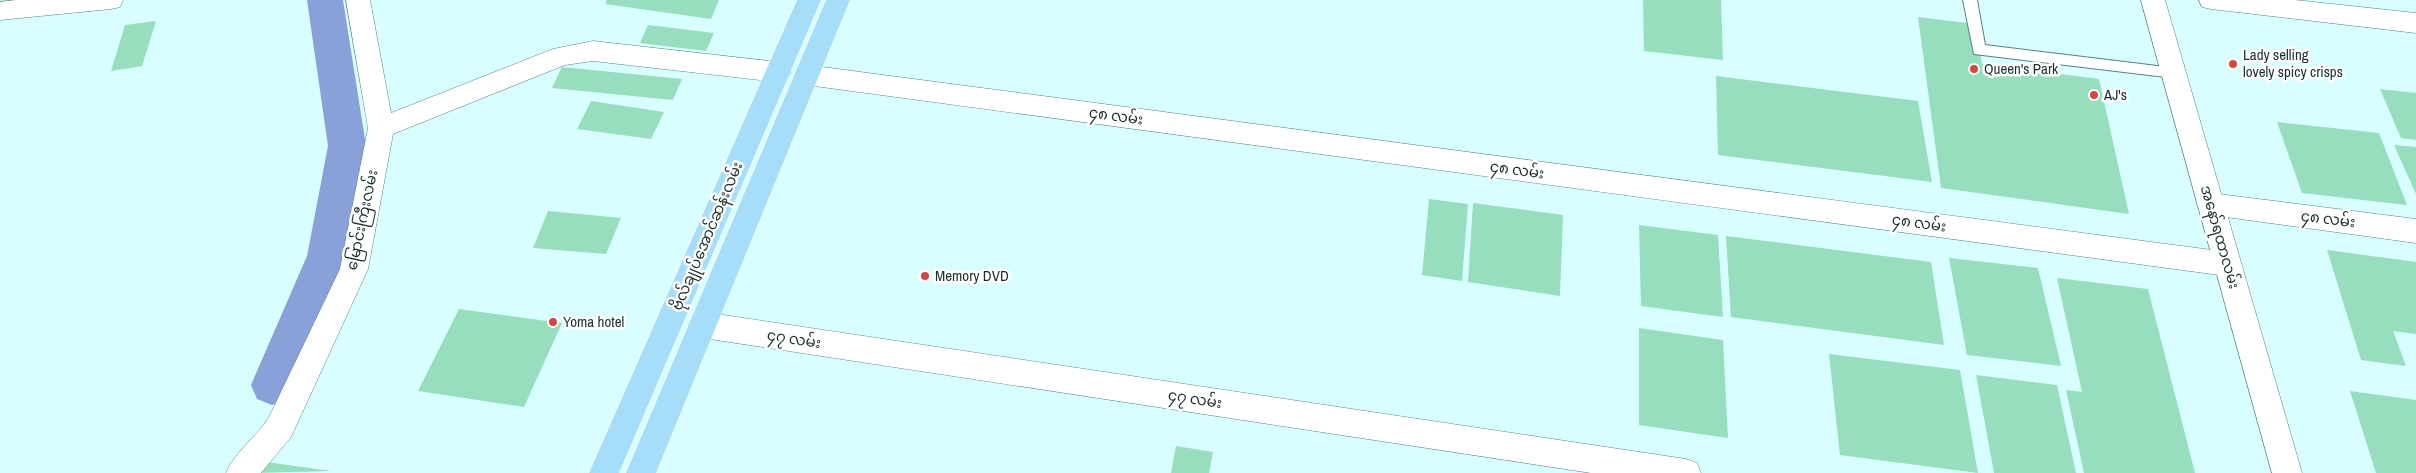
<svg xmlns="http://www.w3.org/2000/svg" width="2416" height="473" font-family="'Archivo Narrow','Noto Sans Myanmar',sans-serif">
  <rect width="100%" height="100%" fill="#d9feff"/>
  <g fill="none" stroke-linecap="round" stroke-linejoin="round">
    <path fill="#89a0d8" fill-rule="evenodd" d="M307 0H343L366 146 347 256 287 399 272 405 257 399 251 385 307 256 328 146Z"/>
  </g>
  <path fill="#96debd" d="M607 0H719L711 19 605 4Z
    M1643 0H1721L1723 60 1644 51Z
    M1918 17 1975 24 1982 64 2099 79 2129 214 1941 188Z
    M156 21 142 66 111 71 125 25Z
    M648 25 714 33 706 51 640 43Z
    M562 67 682 79 673 100 552 88Z
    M1716 76 1918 101 1932 182 1718 155Z
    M2380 89 2416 93V140L2401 138Z
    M591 101 664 112 651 139 577 129Z
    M2277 122 2379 133 2407 205 2302 193Z
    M2394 145 2416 147V194Z
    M1429 199 1468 204 1462 281 1422 275Z
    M1473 203 1563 215 1560 296 1468 282Z
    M548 211 621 218 606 254 533 248Z
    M1639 225 1718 235 1723 317 1641 306Z
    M1726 236 1931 262 1944 345 1731 317Z
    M2327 250 2416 262V334L2393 331 2406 366 2361 360Z
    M1949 258 2038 268 2061 366 1967 355Z
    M2057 278 2148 289 2195 473H2084L2066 390 2082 392Z
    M459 309 562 323 524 407 418 391Z
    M1639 328 1723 340 1728 438 1639 425Z
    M1829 354 1960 370 1978 473 1840 455Z
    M1976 375 2057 385 2076 473H1994Z
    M2350 391 2416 400V473H2376Z
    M1176 446 1213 452 1209 473H1171Z
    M259 461 331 471 253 473Z"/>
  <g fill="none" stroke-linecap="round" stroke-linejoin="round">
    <defs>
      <path id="service" d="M1963 0H1977L1985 45 2174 68 2179 69 2181 73 2179 77 2174 78 1974 54Z"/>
      <path id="minor" d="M16 0H123L120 7 111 9 0 20V2Z
        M346 0H370L391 113 553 49 593 41 778 62 787 65 791 72 787 79 778 82 593 61 565 65 393 134 368 269 291 437 261 473H226C235 451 257 437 269 417L340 269 368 128Z
        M807 65 2227 252 2237 255 2241 264 2237 273 2227 276 807 85 798 82 794 75 798 68Z
        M2211 193 2416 219V243L2211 215 2201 212 2197 204 2201 196Z
        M703 312 1686 459 1697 463 1701 473H1591L703 338 693 334 689 325 693 316Z"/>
      <path id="secondary" d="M2141 0H2165L2302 473H2272Z
        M2199 0H2295L2416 13V33L2211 9 2202 7Z"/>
      <path id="primary" d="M797 0H821L619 473H589Z
        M826 0H850L656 473H626Z"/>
    </defs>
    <use href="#service" stroke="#568283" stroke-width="2"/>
    <use href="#minor" stroke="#568283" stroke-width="1"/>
    <use href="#secondary" stroke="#568283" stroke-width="1"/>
    <use href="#primary" stroke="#fff" stroke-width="1"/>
    <use href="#service" fill="#fff" fill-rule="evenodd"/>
    <use href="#minor" fill="#fff" fill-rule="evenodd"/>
    <use href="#secondary" fill="#fff" fill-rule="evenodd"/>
    <use href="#primary" fill="#a6ddf9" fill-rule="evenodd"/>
  </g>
  <g fill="#d4463f" stroke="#fff" stroke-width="2">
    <circle cx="2233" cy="64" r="5"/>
    <circle cx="1974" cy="69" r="5"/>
    <circle cx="2094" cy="95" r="5"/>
    <circle cx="925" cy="276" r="5"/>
    <circle cx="553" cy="322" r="5"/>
  </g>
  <g text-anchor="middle" stroke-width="5" stroke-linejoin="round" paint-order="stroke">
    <g font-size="15" fill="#1c2f2f" stroke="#fff" text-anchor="start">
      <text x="2243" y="60">Lady selling<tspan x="2243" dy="17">lovely spicy crisps</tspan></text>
      <text x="1984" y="74">Queen's Park</text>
      <text x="2104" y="100">AJ's</text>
      <text x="935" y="281">Memory DVD</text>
      <text x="563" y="327">Yoma hotel</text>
    </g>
    <g font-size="15" fill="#1c2f2f" stroke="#fff">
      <text transform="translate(1116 116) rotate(8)" y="5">၄၈ လမ်း</text>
      <text transform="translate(1517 170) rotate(8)" y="5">၄၈ လမ်း</text>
      <text transform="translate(2328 219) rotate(7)" y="5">၄၈ လမ်း</text>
      <text transform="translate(362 220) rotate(-78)" y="5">မြောင်းကြီးလမ်း</text>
      <text transform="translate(1919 223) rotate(8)" y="5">၄၈ လမ်း</text>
      <text transform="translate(707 236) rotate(-67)" y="5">ဗိုလ်ချုပ်အောင်ဆန်းလမ်း</text>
      <text transform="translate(2220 237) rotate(74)" y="5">အနော်ရထာလမ်း</text>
      <text transform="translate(794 339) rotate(9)" y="5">၄၇ လမ်း</text>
      <text transform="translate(1195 399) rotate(9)" y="5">၄၇ လမ်း</text>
    </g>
  </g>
</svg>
